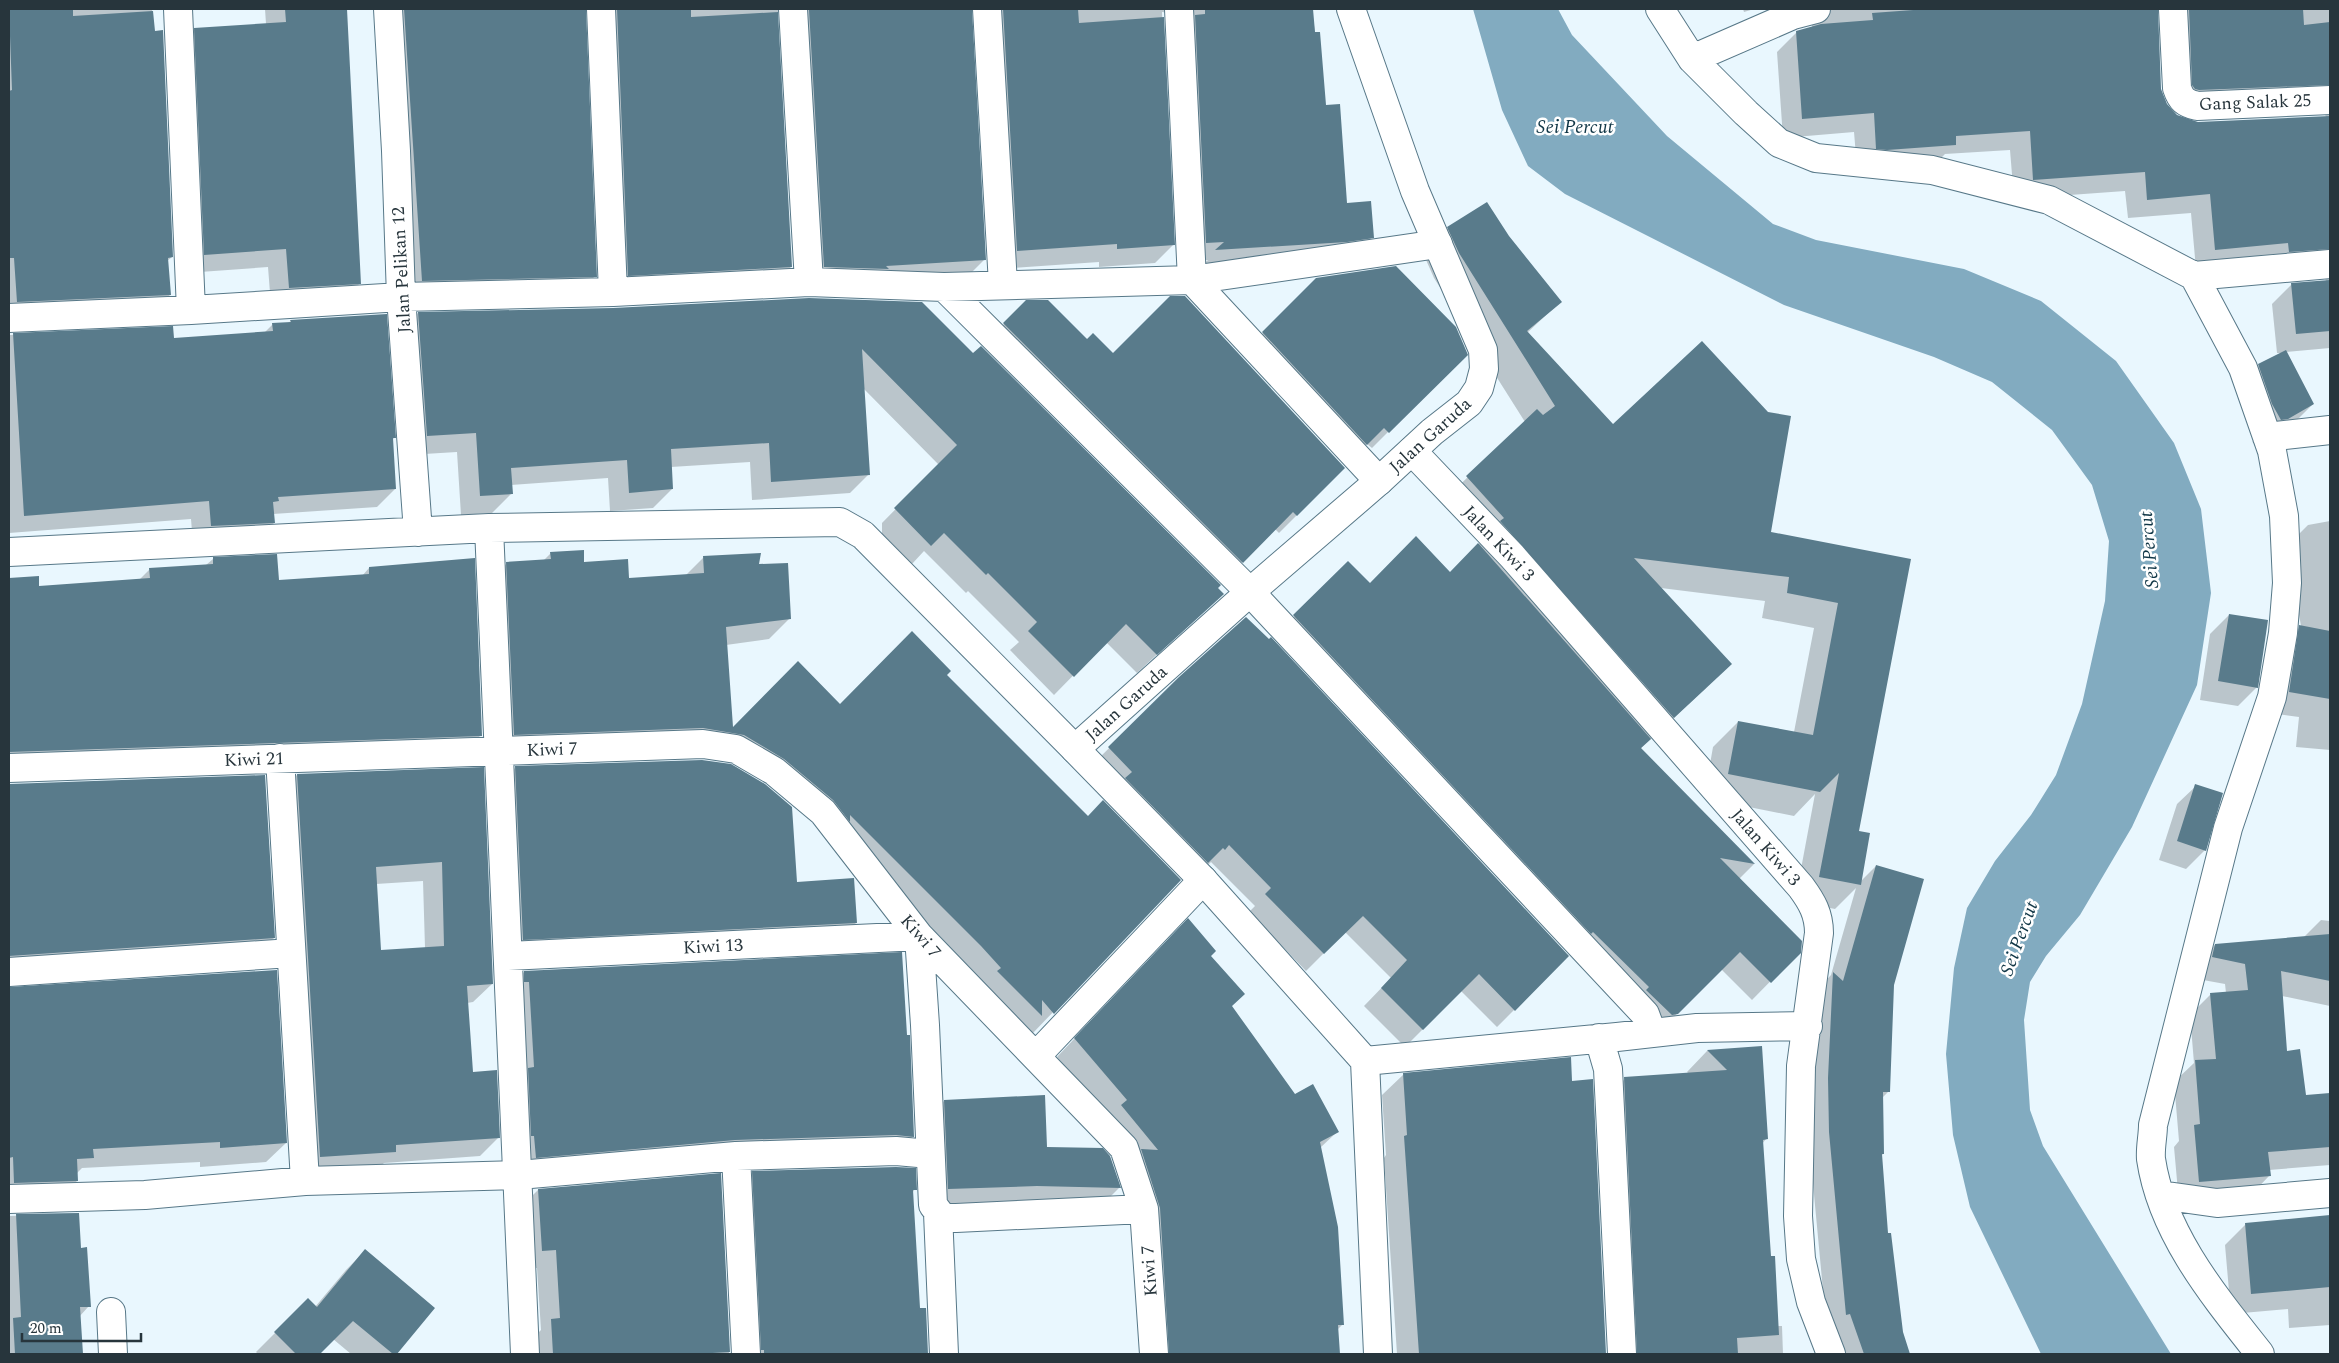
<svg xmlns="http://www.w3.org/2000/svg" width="2339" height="1363" font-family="Spectral,serif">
  <rect width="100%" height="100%" fill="#e9f7fe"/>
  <path fill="#82abc0" d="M1473 9H1558L1572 35 1667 136 1773 224 1816 240 1964 269 2041 301 2116 361 2174 443 2201 509 2211 593 2197 685 2132 827 2080 915 2046 956 2030 982 2024 1020 2030 1110 2043 1146 2171 1354H2041L1970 1207 1953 1135 1946 1054 1954 968 1967 908 1995 861 2031 815 2056 775 2082 704 2105 601 2109 541 2092 485 2052 430 1992 382 1934 357 1784 305 1565 194 1528 166 1502 110Z"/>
  <path fill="#0003" fill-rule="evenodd" d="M9 9H152L172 257 167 261 170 295 151 313 9 319Z
    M265 9H345L360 283 342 302 271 306 268 267 186 273 177 48 195 29 266 24Z
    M384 9H1312L1324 106 1346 204 1372 237 1354 256 1199 268 1208 260 1188 261 1168 13 1162 12 1173 245 1155 263 1099 267V262L999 269 976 13 970 12 985 259 966 278 806 285 782 13 776 12 791 267 773 285 610 293 590 13 584 12 595 276 577 295 404 299Z
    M1743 9H1754L1744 12Z
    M1774 9H2330V348L2286 352 2313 404 2294 423 2267 438 2240 384 2259 365 2283 353H2277L2272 304 2292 284 2326 281 2324 275 2196 269 2191 213 2128 218 2125 191 2014 199 2010 150 1945 154 1935 164 1857 168 1854 132 1783 138 1777 52 1797 32 1812 27V24L1807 17ZM2156 13 2161 14 2179 109 2324 112 2326 117 2198 123 2179 117 2168 108 2160 89Z
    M1448 228 1508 237 1560 302 1527 333 1613 426 1770 533 1909 560 1858 832 1860 882 1876 866 1893 985 1888 1092 1882 1098 1883 1154 1881 1156 1887 1234 1901 1332 1909 1354H1839L1827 1333 1810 1152 1815 992 1831 975 1856 888 1835 909 1795 901 1815 794 1794 816 1704 798 1713 747 1738 722 1794 732 1814 628 1762 618 1765 601 1661 588 1706 688 1640 749 1754 864 1739 879 1799 952 1752 1000 1721 969 1658 1033 1276 635 1348 563 1370 585 1450 574 1480 543 1442 502 1525 422 1434 278 1423 253Z
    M1317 279 1466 354 1372 448 1367 444 1350 460 1247 349Z
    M809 299 1216 588 1222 594 1137 673 1106 642 1054 695 1010 650 1019 642 968 591 966 593 924 551 912 564 882 534V523L939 465 863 388 869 474 850 493 752 500 750 462 671 467 672 489 653 508 610 511 608 478 511 485V494L492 513 461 515 457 452 408 455 399 332 418 313 613 309Z
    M1026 302 1113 355 1344 468 1279 533 1275 529 1224 580 986 342Z
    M291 321 394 438 392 440 395 489 377 507 273 514 274 523 255 541 193 544 191 519 9 533V335L172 328 173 339 264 333 273 324 288 323Z
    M2330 521V750L2296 747 2299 717 2269 713 2279 648 2301 626 2287 546 2308 525Z
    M551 553 628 579 685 576 703 558 757 565 790 618 769 639 726 645 732 730 840 706 945 675 1087 818 1180 880 1032 1034 828 841 812 821 763 780 722 756 493 755 486 585 507 563 543 561Z
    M213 559 277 581 362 576 369 568 481 735 461 755 9 771V579L38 577V587L139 580 150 569 206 565Z
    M2229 615 2257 687 2238 706 2200 700 2210 634Z
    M1180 678 1568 956 1497 1027 1461 991 1405 1047 1364 1006 1391 978 1345 932 1306 971 1249 912 1255 906 1211 862 1207 866 1092 765Z
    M516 767 796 883 856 923 837 942 504 958 497 786Z
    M483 768 492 984 473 1002 467 1003 472 1073 499 1137 480 1156 384 1163 376 1170 302 1175 278 794 297 775ZM423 881 425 948 380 951 376 884Z
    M264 776 274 938 254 958 9 974V785Z
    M2196 786 2205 850 2186 869 2159 860 2177 804Z
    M2321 920 2330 921V1006L2282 996 2286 1053 2305 1096 2330 1095V1165L2269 1170V1176L2249 1197 2179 1203 2174 1147 2179 1141 2174 1082 2194 1063 2190 1015 2210 995 2226 993 2225 984 2192 978 2194 966 2215 945 2303 938Z
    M1170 938 1210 956 1231 1007 1295 1096 1337 1132 1320 1148 1343 1324 1337 1330 1339 1354H1150L1142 1227 1109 1119 1057 1057Z
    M524 972 906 1036 913 1136 894 1155 517 1176 505 991Z
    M9 989H10L286 1143 266 1162 200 1167V1162L82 1168 77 1173V1181L57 1201 9 1202Z
    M1761 1047 1766 1139 1762 1144 1769 1258 1778 1326H1782L1783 1354H1616L1603 1100 1625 1079 1689 1074 1687 1072 1707 1051Z
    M1404 1074 1571 1082 1592 1081 1605 1354H1397L1384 1158 1386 1155 1382 1095Z
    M944 1101 1119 1188 1093 1214 1011 1211 922 1214 918 1127Z
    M753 1172 915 1189 912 1193 919 1309H925L927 1354H742L734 1191Z
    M720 1174 729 1354H533L532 1339 541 1330 537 1268 523 1269 519 1209 538 1190Z
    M78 1214 80 1249 89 1306 79 1317 81 1354H9V1216Z
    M2330 1217V1325L2289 1328 2288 1309 2231 1314 2225 1245 2246 1224Z
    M365 1251 433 1308 395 1354H351L333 1339 319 1354H258L256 1352 308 1300 315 1307 346 1270Z"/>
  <path fill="#597b8b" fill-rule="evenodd" d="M9 9H73V16L153 11 155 31 163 30 173 257 168 258 171 295 17 302 14 258H10L9 234V91L12 90Z
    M285 9H347L361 284 289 288 286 249 204 255 194 28 286 22Z
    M404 9H586L597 277 422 281Z
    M617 9H691V17L778 12 792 267 628 276Z
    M826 9H972L986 260 886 266 889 269 824 267 809 10Z
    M1003 9H1078L1079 23 1164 17 1175 245 1117 249V244L1017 251Z
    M1205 9H1313L1315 32H1320L1326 105 1340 104 1347 203 1371 201 1374 238 1347 242 1215 250 1224 242 1206 243 1195 15 1205 14Z
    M1927 9H2158L2161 89 2167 104 2177 115 2198 122 2330 116V249L2289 252 2288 243 2215 250 2210 194 2147 200 2145 172 2033 180 2030 131 1956 136V145L1887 150 1876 149 1874 113 1802 119 1796 31 1821 24 1873 20 1872 13Z
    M2189 9H2303L2304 25 2330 22V85L2199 90 2195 89 2192 85Z
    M1487 202 1509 236 1562 302 1527 331 1613 424 1702 341 1768 412 1791 416 1771 532 1911 559 1859 831 1870 833 1861 885 1819 877 1839 773 1820 792 1728 774 1738 721 1813 735 1838 603 1787 593 1789 577 1634 558 1732 664 1674 718 1500 521 1504 518 1466 476 1537 409 1543 415 1555 406 1459 253 1447 227Z
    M1396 266 1456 327 1468 355 1389 433 1384 428 1367 445 1262 332 1316 278Z
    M2330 280V331L2296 334 2291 283Z
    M1170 296H1185L1345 468 1297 516 1293 512 1243 563 1003 323 1026 300H1048L1087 339 1093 333 1113 353Z
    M809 298 922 302 973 353 981 346 1221 585 1218 588 1224 594 1157 655 1126 624 1074 677 1028 631 1037 622 988 573 986 575 944 533 931 546 894 508 957 445 862 349 870 475 771 482 769 443 671 449 673 489 629 493 627 460 511 468 513 494 480 496 476 433 427 436 418 312 613 308Z
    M387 314 396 438H393L396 489 278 497 279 501 273 502 275 523 211 526 209 501 24 516 13 333 173 326 174 338 273 331 272 323 291 322 290 320Z
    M2286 350 2314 404 2288 419 2281 420 2272 404 2258 364Z
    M1416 536 1450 572 1478 543 1651 739 1641 748 1755 864 1720 858 1802 941 1801 953 1771 983 1740 952 1678 1014 1672 1015 1646 990 1649 987 1593 932 1591 934 1293 615 1348 561 1370 583Z
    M584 550V562L628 559 629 578 704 573 703 556 761 553 759 564 788 563 791 619 726 627 733 727 798 661 840 704 912 631 951 671 947 675 1088 816 1103 800 1181 880 1054 1014 1042 1000V1016L997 971 1001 968 981 946 850 815V822L833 800 784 759 744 735 703 728 514 735 506 562 551 559 550 552Z
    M277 554 279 580 369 574V567L475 558 482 736 9 752V578L39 576V586L150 578 149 568 213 564V557Z
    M2229 614 2268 620 2258 688 2218 681Z
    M1246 617 1269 639 1271 637 1569 956 1515 1011 1479 974 1423 1030 1381 988 1407 960 1363 916 1324 954 1265 894 1271 888 1229 845 1225 850 1223 848 1208 863 1125 778 1132 772 1108 747 1179 677Z
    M2299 625 2330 631V699L2289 692Z
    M702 760 731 764 765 784 792 807 797 882 854 878 857 923 523 940 515 766Z
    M484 767 493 984 467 986 473 1072 497 1070 500 1138 396 1145V1152L320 1157 297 774ZM442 862 444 946 381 950 376 867Z
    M265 775 275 938 9 956V784Z
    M2195 784 2223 793 2206 851 2177 841Z
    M1876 865 1924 879 1894 985 1890 1092H1883L1884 1154H1882L1888 1233H1891L1903 1332 1910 1354H1864L1850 1314 1846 1315 1829 1132 1828 1078 1833 972 1843 981Z
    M1188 918 1216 951 1211 956 1245 994 1232 1006 1295 1094 1313 1084 1339 1132 1320 1142 1338 1227 1344 1325H1338L1340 1354H1169L1160 1208 1141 1149 1158 1150 1121 1105 1127 1100 1074 1038Z
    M2330 934V981L2281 971 2287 1051 2300 1049 2306 1095 2330 1093V1147L2268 1152 2271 1176 2199 1182 2194 1125 2200 1124 2195 1060 2216 1059 2210 993 2248 990 2245 964 2212 957 2215 944Z
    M902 952 907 1035H910L914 1137 896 1135 735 1140 536 1158 534 1136H531L528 1068 534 1067 529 982H524V971Z
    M277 970 287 1143 220 1148V1142L93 1149 94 1158 77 1159 78 1181 14 1183 13 1157 9 1158V987Z
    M1762 1046 1768 1139 1763 1140 1771 1256H1775L1779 1335 1737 1338 1738 1354H1637L1624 1077 1727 1070 1707 1050Z
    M1571 1057 1572 1081 1593 1079 1606 1354H1419L1404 1136 1407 1135 1403 1073Z
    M1045 1095 1047 1147 1103 1148 1110 1156 1121 1188 1037 1186 948 1189 944 1100Z
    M896 1167 916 1168 917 1190H913L920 1308H926L928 1354H764V1350H761L752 1171Z
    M721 1173 730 1352 695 1354H553L551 1319 560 1318 556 1250 542 1251 538 1189Z
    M79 1213 81 1248 87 1247 91 1307H80L83 1354H15L13 1318 21 1317 16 1214Z
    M2330 1215V1287L2251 1294 2245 1223Z
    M365 1249 435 1308 397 1354H393L353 1321 320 1354H296L274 1332 308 1298 317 1307Z"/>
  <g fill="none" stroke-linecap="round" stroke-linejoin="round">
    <defs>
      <path id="minor" d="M178 9 191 310
        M388 9 396 151 401 297 418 532
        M601 9 613 292
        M793 9 809 282
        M987 9 1003 284
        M1179 9 1192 280 1379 481
        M1660 9 1692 59 1746 113 1779 143 1816 158 1932 170 2049 200 2194 276 2243 368 2272 451 2284 516 2287 583 2283 633 2272 697 2228 828 2153 1125C2153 1136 2150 1148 2151 1159 2162 1234 2215 1297 2260 1354
        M2173 9 2177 88C2181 100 2185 103 2197 106L2330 100
        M1692 59 1793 15 1816 9
        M2194 276 2330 264
        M944 287 1250 592 1645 1014 1652 1033
        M9 318 191 310 401 297 613 292 809 282 944 287 1192 280 1438 244
        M2267 437 2330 430
        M1412 451 1512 556 1801 887C1812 902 1819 914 1819 933L1801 1066 1798 1216 1801 1259 1811 1302 1831 1354
        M489 528 525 1354
        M9 552 489 528 840 522 863 535 1075 749
        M280 758 305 1181
        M9 768 703 744 736 749 774 771 823 812 919 936 1124 1148 1144 1209 1154 1354
        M508 956 919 936 925 1025 933 1205 943 1218H956L1144 1209
        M9 972 291 953
        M1599 1038 1608 1069 1622 1354
        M1036 1056 1203 880
        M1365 1061 1617 1037 1697 1028 1808 1026
        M736 1156 746 1354
        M2160 1195 2217 1203 2330 1193
        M9 1199 145 1195 305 1181 519 1175 736 1156 896 1151 930 1154
        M938 1213 944 1354
        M111 1312 113 1354"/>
      <path id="tertiary" d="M1351 9 1415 191 1483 350 1484 369 1479 388 1469 403 1432 432 1379 481 1250 592 1075 749 1203 880 1365 1061 1378 1354"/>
    </defs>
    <use href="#minor" stroke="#577888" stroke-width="30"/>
    <use href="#tertiary" stroke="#577888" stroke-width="30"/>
    <use href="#minor" stroke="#fff" stroke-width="28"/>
    <use href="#tertiary" stroke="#fff" stroke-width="28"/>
  </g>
  <g text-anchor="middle" stroke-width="5" stroke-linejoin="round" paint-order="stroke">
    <g font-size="18" fill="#27353c" stroke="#fff">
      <text transform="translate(2255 102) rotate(-2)" y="6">Gang Salak 25</text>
      <text transform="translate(401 270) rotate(-93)" y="6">Jalan Pelikan 12</text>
      <text transform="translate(1430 435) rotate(-42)" y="6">Jalan Garuda</text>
      <text transform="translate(1499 543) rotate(47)" y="6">Jalan Kiwi 3</text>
      <text transform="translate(1126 703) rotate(-42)" y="6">Jalan Garuda</text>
      <text transform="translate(552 749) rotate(-2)" y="6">Kiwi 7</text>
      <text transform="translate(254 759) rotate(-2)" y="6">Kiwi 21</text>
      <text transform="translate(1766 847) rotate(49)" y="6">Jalan Kiwi 3</text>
      <text transform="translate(921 936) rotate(49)" y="6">Kiwi 7</text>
      <text transform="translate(713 946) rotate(-3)" y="6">Kiwi 13</text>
      <text transform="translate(1149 1271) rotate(-94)" y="6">Kiwi 7</text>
    </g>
    <g font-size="19" font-style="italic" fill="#103646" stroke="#fff">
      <text x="1575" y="133">Sei Percut</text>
      <text transform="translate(2148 550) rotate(-95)" y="7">Sei Percut</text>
      <text transform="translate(2018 938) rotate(-70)" y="7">Sei Percut</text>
    </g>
  </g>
  <rect width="2339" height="1363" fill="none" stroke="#27353c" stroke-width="20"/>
  <path d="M22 1333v8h119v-8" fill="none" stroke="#27353c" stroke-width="2.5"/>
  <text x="30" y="1333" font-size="15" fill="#27353c" stroke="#ffffff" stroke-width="4" paint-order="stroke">20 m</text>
</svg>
